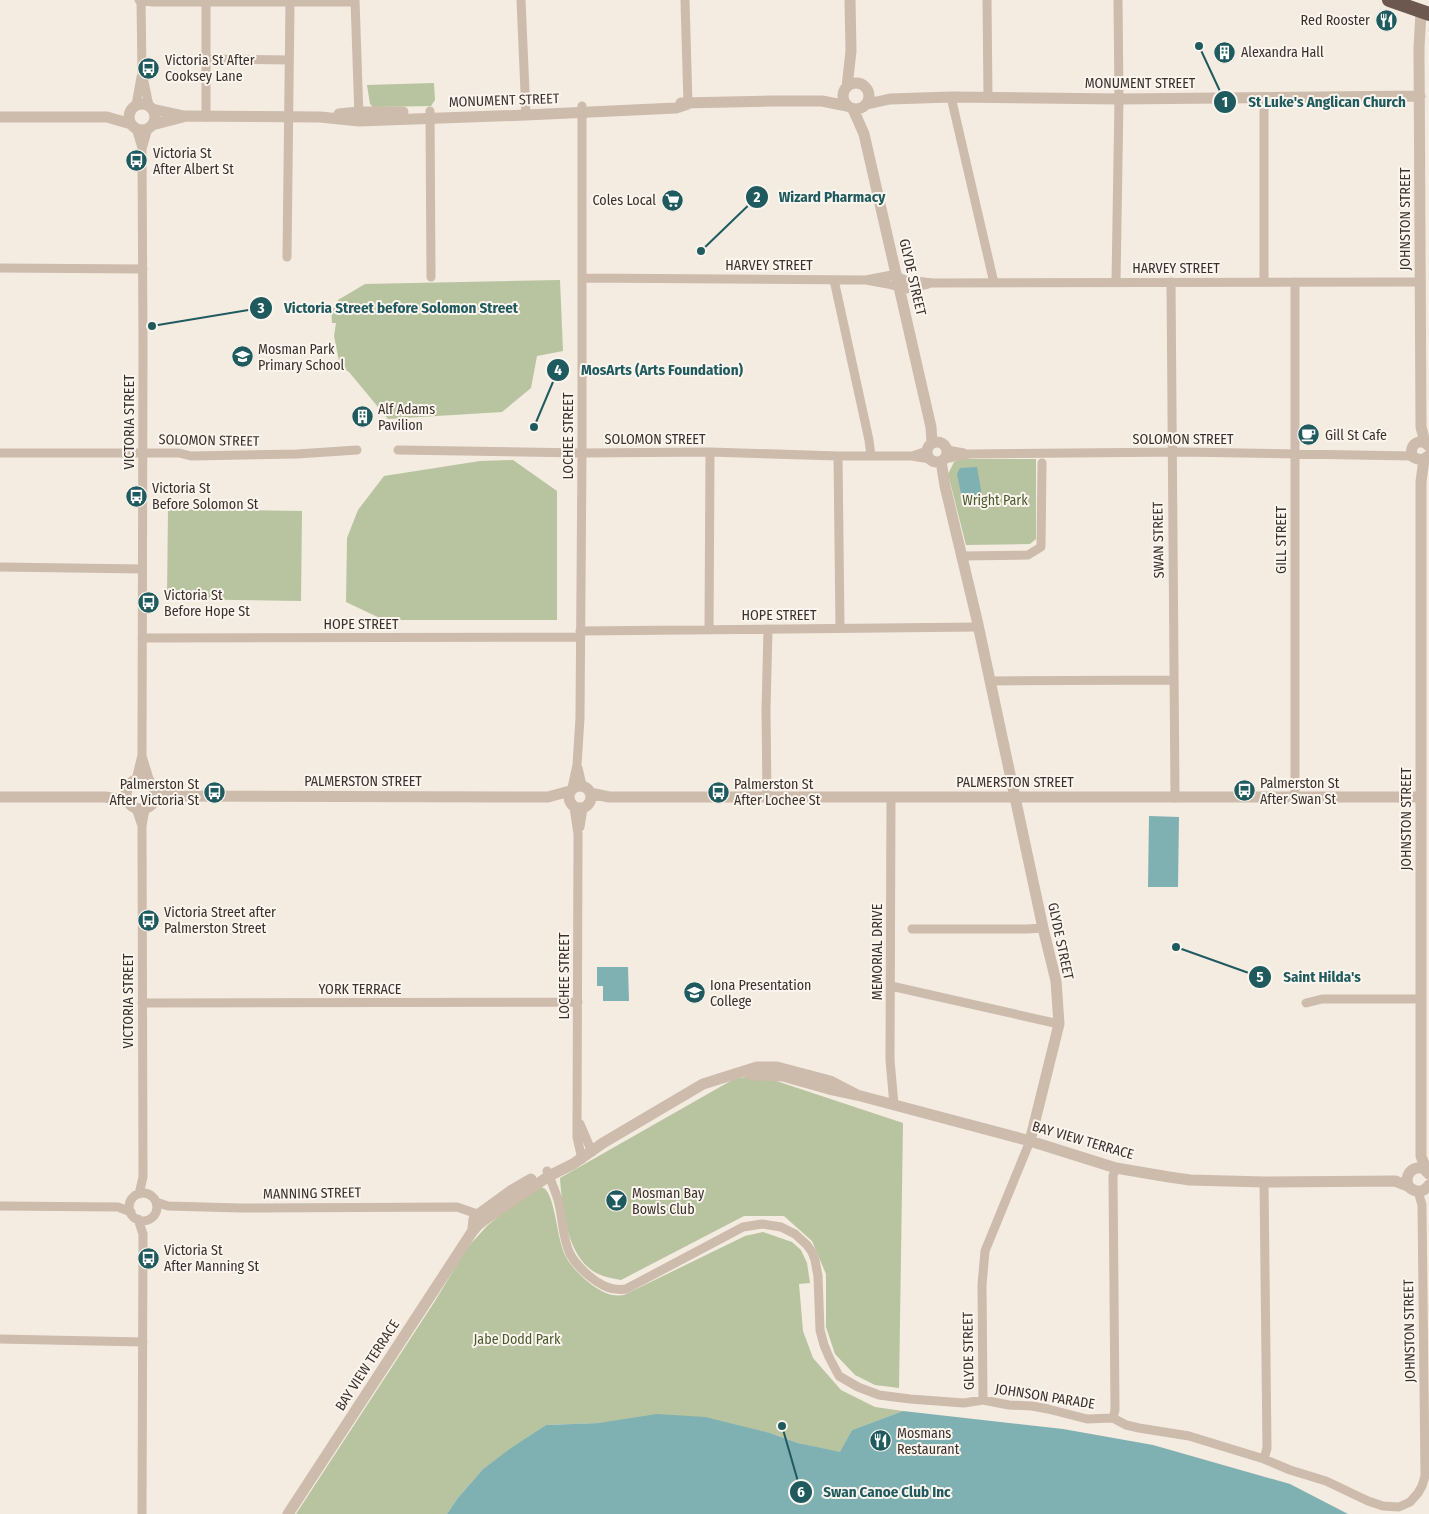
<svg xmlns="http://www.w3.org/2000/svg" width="1429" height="1514" font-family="'Fira Sans Condensed',sans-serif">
  <rect width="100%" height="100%" fill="#f4ebe1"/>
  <path fill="#b8c4a0" d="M434 83 435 100 431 106 373 107 370 104 367 85Z
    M560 280 563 351 537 356 531 388 502 412 388 419 349 372 340 366 334 336 336 323H332L331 308H337L338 300 365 284Z
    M963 459H1036V539L1030 544 966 545 948 474 954 462Z
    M513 460 557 491V620H384L346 602 347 538 358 510 384 476 480 461Z
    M168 509 302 511 301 601 167 599Z
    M758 1075 903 1123 899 1388 875 1385 855 1375 835 1354 826 1327V1274L812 1241 784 1216H744L621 1280C610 1278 598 1276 589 1268 566 1249 562 1206 560 1178L734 1079Z
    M540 1186C541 1187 546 1189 546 1190 556 1202 557 1241 566 1257 571 1267 583 1278 592 1285 603 1292 610 1297 624 1295L745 1236 763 1232 792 1242 801 1250 807 1263 810 1283 799 1284 803 1331 813 1358 841 1390 875 1407 903 1411 852 1430 840 1453 798 1443 770 1433 599 1423 546 1425 512 1448 483 1469 457 1499 447 1514H296L435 1301 467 1248 487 1226 508 1208Z"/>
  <path fill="#7fb0b2" d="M977 467 982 496 962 498 957 474 960 468Z
    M1149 816 1179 817 1178 887H1148Z
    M597 967H628L629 1001H603V986H597Z
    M903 1411 1063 1429 1153 1445 1290 1484 1348 1514H447L457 1499 483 1469 511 1448 546 1425 599 1423 657 1414 705 1417 770 1433 798 1443 840 1452 852 1430Z"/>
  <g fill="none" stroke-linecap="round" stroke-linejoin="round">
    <path stroke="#cdbbac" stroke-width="9" d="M139 0 153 2H355
      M141 0 142 72 149 106
      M355 0 359 117
      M521 0 526 115
      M685 0 688 104
      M987 0 988 98
      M206 59 289 60
      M951 97 994 283
      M1264 97V282
      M136 105 141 77
      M430 111 431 277
      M206 117V2
      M136 128 142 148
      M287 257 290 2
      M0 268 143 269
      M582 278 866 280 888 284 906 289 928 284
      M834 280 869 440 871 456
      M866 280 892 275 906 280 933 283 1420 282
      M1116 282 1119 99 1118 0
      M1171 282 1175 798
      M1295 282V798
      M398 450 582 453 710 452 838 456H912L930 459
      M947 450 964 453
      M0 453H179L191 456 297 454 357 450
      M838 456 840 628
      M912 456 927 451
      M944 459 969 454 1182 452 1412 456
      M961 556 1028 555 1041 547 1042 463
      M0 567 142 569
      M709 629 710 452
      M580 631 978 627
      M142 638 580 637
      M990 681 1173 680
      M142 756 150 782
      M578 768 582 785
      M136 780 142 755 143 348 142 149 148 128
      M572 788 577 765 580 718 582 453V106
      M767 798 766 710 768 629
      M891 798 890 1060 894 1105
      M574 807 578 834 577 1137 582 1159
      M136 808 141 823
      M580 827 583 808
      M912 929H1027L1043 928
      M891 986 1059 1024
      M142 1003 578 1002
      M1306 1003 1322 999H1421
      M580 1124 592 1152
      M547 1171C551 1181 555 1190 558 1200 563 1217 562 1238 570 1254 577 1267 594 1282 607 1287 614 1290 620 1290 626 1289L743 1227 762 1224 781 1227 795 1234 807 1245 812 1252 815 1260 818 1276 820 1330 824 1345 829 1357 839 1376 858 1387 879 1395 910 1399 964 1403 983 1400 1009 1405 1032 1406 1048 1409 1087 1419 1113 1418 1126 1425 1139 1428 1189 1436 1264 1459 1290 1470 1326 1481 1368 1501 1383 1506 1399 1507 1410 1502 1418 1493 1422 1486 1425 1476 1422 1205 1418 1191
      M129 1207a14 14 0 1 1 28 0a14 14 0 1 1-28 0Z
      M139 1194 143 1177 142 826 145 809
      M156 1202 168 1206 240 1208 457 1207 483 1216
      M0 1206 118 1207 131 1212
      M138 1219 143 1234 142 1514
      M0 1339 143 1342
      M983 1400 982 1285 985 1251 1030 1141
      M1113 1418 1115 1410 1113 1176 1116 1168
      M1264 1459 1267 1448 1264 1182"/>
    <path stroke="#cdbbac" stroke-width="11" d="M1421 12 1419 48 1421 427 1425 442
      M843 96a13 13 0 1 1 26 0a13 13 0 1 1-26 0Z
      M847 87 851 51 850 0
      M681 103 772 101H822L847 106
      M867 104 890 99 951 97 1119 99 1420 96
      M129 117a13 13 0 1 1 26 0a13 13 0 1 1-26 0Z
      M152 109 184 116 320 117 359 121 526 115 676 108 688 104
      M853 109 864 134 931 427 932 443
      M339 114 359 112H403
      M0 117H107L131 124
      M152 125 183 117
      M927 452a10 10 0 1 1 20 0a10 10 0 1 1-20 0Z
      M1428 456C1424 461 1417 460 1412 456 1409 444 1420 437 1429 446
      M1424 459 1421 482V1156L1426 1170
      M941 461 945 486 977 620 1043 928 1056 981 1059 1024 1030 1141
      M126 794a15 15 0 1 1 30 0a15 15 0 1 1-30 0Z
      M569 797a11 11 0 1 1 22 0a11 11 0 1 1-22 0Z
      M155 790 179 796 548 797 570 791
      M590 793 609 797H1421
      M0 797H105L128 801
      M752 1075 783 1076 829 1089 857 1095 1030 1141 1116 1168 1169 1177 1190 1180 1264 1182 1395 1181 1408 1186
      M1429 1174 1423 1168C1411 1166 1405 1175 1408 1186 1415 1193 1423 1193 1429 1185
      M473 1228 474 1219 479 1214 512 1190 531 1179
      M288 1514 472 1232 478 1225 487 1218 549 1176 573 1164 603 1143 703 1084 757 1067H777L830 1081 857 1095"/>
    <path stroke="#6c584f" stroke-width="14" d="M1389 0 1429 14"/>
  </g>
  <defs>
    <symbol id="restaurant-disc" viewBox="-11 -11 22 22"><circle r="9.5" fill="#1f5a5e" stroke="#fbf5ee"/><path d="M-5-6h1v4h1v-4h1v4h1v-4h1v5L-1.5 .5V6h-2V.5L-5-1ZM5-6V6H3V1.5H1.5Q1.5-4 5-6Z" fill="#fff"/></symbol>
    <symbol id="building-disc" viewBox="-11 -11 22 22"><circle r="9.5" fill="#1f5a5e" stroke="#fbf5ee"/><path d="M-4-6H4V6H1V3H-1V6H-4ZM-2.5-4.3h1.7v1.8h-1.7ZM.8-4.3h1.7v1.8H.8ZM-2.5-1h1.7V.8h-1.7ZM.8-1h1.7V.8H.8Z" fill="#fff"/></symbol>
    <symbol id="bus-disc" viewBox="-11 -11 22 22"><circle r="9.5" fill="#1f5a5e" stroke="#fbf5ee"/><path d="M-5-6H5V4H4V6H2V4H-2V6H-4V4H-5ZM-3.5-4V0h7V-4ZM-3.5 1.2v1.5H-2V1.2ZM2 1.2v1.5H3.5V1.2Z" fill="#fff"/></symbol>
    <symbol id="supermarket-disc" viewBox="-11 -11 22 22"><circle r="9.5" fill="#1f5a5e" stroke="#fbf5ee"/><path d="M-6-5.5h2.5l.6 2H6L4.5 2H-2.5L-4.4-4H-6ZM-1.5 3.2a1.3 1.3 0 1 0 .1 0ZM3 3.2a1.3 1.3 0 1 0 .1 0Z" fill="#fff"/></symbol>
    <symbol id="school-disc" viewBox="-11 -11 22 22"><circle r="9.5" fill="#1f5a5e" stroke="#fbf5ee"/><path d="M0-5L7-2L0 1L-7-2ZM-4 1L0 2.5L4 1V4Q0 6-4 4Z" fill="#fff"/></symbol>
    <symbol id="cafe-disc" viewBox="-11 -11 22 22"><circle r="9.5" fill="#1f5a5e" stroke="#fbf5ee"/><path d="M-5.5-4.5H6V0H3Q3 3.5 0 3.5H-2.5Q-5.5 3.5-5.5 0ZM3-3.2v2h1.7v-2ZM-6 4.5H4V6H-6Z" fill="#fff"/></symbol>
    <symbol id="bar-disc" viewBox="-11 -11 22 22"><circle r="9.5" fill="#1f5a5e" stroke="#fbf5ee"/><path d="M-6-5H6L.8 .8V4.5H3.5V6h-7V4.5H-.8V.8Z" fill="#fff"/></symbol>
  </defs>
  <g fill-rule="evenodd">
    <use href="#restaurant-disc" x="1374" y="8" width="25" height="25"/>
    <use href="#building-disc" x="1212" y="40" width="25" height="25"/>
    <use href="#bus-disc" x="136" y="56" width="25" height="25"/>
    <use href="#bus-disc" x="124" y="148" width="25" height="25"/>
    <use href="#supermarket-disc" x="660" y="188" width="25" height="25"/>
    <use href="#school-disc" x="230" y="344" width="25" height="25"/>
    <use href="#building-disc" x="350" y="404" width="25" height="25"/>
    <use href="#cafe-disc" x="1296" y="422" width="25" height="25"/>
    <use href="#bus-disc" x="124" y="484" width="25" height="25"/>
    <use href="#bus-disc" x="136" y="590" width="25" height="25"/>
    <use href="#bus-disc" x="1232" y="778" width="25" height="25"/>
    <use href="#bus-disc" x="202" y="780" width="25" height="25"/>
    <use href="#bus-disc" x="706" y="780" width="25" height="25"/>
    <use href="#bus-disc" x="136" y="908" width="25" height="25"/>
    <use href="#school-disc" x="682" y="980" width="25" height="25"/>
    <use href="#bar-disc" x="604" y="1188" width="25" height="25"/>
    <use href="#bus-disc" x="136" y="1246" width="25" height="25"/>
    <use href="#restaurant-disc" x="868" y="1428" width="25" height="25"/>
  </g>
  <g text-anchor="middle" stroke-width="4" stroke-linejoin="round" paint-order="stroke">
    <g font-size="14" fill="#3b302b" stroke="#fbf5ee" text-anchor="start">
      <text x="1370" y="25" text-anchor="end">Red Rooster</text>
      <text x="1241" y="57">Alexandra Hall</text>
      <text x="165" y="65">Victoria St After<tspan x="165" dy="16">Cooksey Lane</tspan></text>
      <text x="153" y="158">Victoria St<tspan x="153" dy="16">After Albert St</tspan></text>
      <text x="656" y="205" text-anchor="end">Coles Local</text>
      <text x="258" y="354">Mosman Park<tspan x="258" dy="16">Primary School</tspan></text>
      <text x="378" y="414">Alf Adams<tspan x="378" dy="16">Pavilion</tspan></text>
      <text x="1325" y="440">Gill St Cafe</text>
      <text x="152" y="493">Victoria St<tspan x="152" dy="16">Before Solomon St</tspan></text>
      <text x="164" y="600">Victoria St<tspan x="164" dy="16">Before Hope St</tspan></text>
      <text x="1260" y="788">Palmerston St<tspan x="1260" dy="16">After Swan St</tspan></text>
      <text x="199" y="789" text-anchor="end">Palmerston St<tspan x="199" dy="16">After Victoria St</tspan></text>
      <text x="734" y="789">Palmerston St<tspan x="734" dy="16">After Lochee St</tspan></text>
      <text x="164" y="917">Victoria Street after<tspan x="164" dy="16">Palmerston Street</tspan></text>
      <text x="710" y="990">Iona Presentation<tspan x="710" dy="16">College</tspan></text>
      <text x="632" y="1198">Mosman Bay<tspan x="632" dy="16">Bowls Club</tspan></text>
      <text x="164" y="1255">Victoria St<tspan x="164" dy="16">After Manning St</tspan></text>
      <text x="897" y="1438">Mosmans<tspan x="897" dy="16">Restaurant</tspan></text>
    </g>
    <g font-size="14" fill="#3b302b" stroke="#fbf5ee">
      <text x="1140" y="88">MONUMENT STREET</text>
      <text transform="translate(504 100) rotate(-2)" y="5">MONUMENT STREET</text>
      <text transform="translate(1405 219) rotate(-90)" y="5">JOHNSTON STREET</text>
      <text x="769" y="270">HARVEY STREET</text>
      <text x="1176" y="273">HARVEY STREET</text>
      <text transform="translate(913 277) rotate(77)" y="5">GLYDE STREET</text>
      <text transform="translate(129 422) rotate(-90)" y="5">VICTORIA STREET</text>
      <text transform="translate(568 436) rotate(-90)" y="5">LOCHEE STREET</text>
      <text x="655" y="444">SOLOMON STREET</text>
      <text x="1183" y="444">SOLOMON STREET</text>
      <text transform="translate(209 440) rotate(1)" y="5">SOLOMON STREET</text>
      <text transform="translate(1158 540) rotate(-91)" y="5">SWAN STREET</text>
      <text transform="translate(1281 540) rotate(-90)" y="5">GILL STREET</text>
      <text x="779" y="620">HOPE STREET</text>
      <text x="361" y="629">HOPE STREET</text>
      <text x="363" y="786">PALMERSTON STREET</text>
      <text x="1015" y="787">PALMERSTON STREET</text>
      <text transform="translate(1406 819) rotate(-90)" y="5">JOHNSTON STREET</text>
      <text transform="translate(1061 941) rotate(78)" y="5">GLYDE STREET</text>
      <text transform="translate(877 952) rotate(-90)" y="5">MEMORIAL DRIVE</text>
      <text transform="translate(564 976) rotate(-90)" y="5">LOCHEE STREET</text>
      <text x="360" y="994">YORK TERRACE</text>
      <text transform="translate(128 1001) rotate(-90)" y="5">VICTORIA STREET</text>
      <text transform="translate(1083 1140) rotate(16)" y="5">BAY VIEW TERRACE</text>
      <text transform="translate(312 1193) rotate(-1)" y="5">MANNING STREET</text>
      <text transform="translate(1409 1331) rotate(-91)" y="5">JOHNSTON STREET</text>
      <text transform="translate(968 1351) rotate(-91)" y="5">GLYDE STREET</text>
      <text transform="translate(367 1365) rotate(-57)" y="5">BAY VIEW TERRACE</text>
      <text transform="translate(1045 1396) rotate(9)" y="5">JOHNSON PARADE</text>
    </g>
    <g font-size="14" fill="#4a5a2e" stroke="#fbf5ee">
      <text x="995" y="505">Wright Park</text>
      <text x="517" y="1344">Jabe Dodd Park</text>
    </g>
  </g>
  <path fill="none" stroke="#1f5a5e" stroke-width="2" d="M1199 46L1225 102M701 251L757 197M152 326L261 308M534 427L558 370M1176 947L1260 977M782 1426L801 1492"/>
  <g fill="#1f5a5e" stroke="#fbf5ee" stroke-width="2">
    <circle cx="1199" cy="46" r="5"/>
    <circle cx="701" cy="251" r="5"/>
    <circle cx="152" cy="326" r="5"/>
    <circle cx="534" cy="427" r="5"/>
    <circle cx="1176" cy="947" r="5"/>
    <circle cx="782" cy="1426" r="5"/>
    <circle cx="1225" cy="102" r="12"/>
    <circle cx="757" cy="197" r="12"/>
    <circle cx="261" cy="308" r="12"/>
    <circle cx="558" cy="370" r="12"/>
    <circle cx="1260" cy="977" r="12"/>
    <circle cx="801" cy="1492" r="12"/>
  </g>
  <g font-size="15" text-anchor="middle" font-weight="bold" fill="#fff">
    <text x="1225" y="107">1</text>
    <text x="757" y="202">2</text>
    <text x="261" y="313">3</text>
    <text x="558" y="375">4</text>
    <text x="1260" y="982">5</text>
    <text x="801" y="1497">6</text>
  </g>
  <g font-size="15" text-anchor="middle" font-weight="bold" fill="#1f5a5e" stroke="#fbf5ee" stroke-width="4" stroke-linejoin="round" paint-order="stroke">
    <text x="1327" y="107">St Luke's Anglican Church</text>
    <text x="832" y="202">Wizard Pharmacy</text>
    <text x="401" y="313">Victoria Street before Solomon Street</text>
    <text x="662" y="375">MosArts (Arts Foundation)</text>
    <text x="1322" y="982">Saint Hilda's</text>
    <text x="887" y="1497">Swan Canoe Club Inc</text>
  </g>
</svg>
